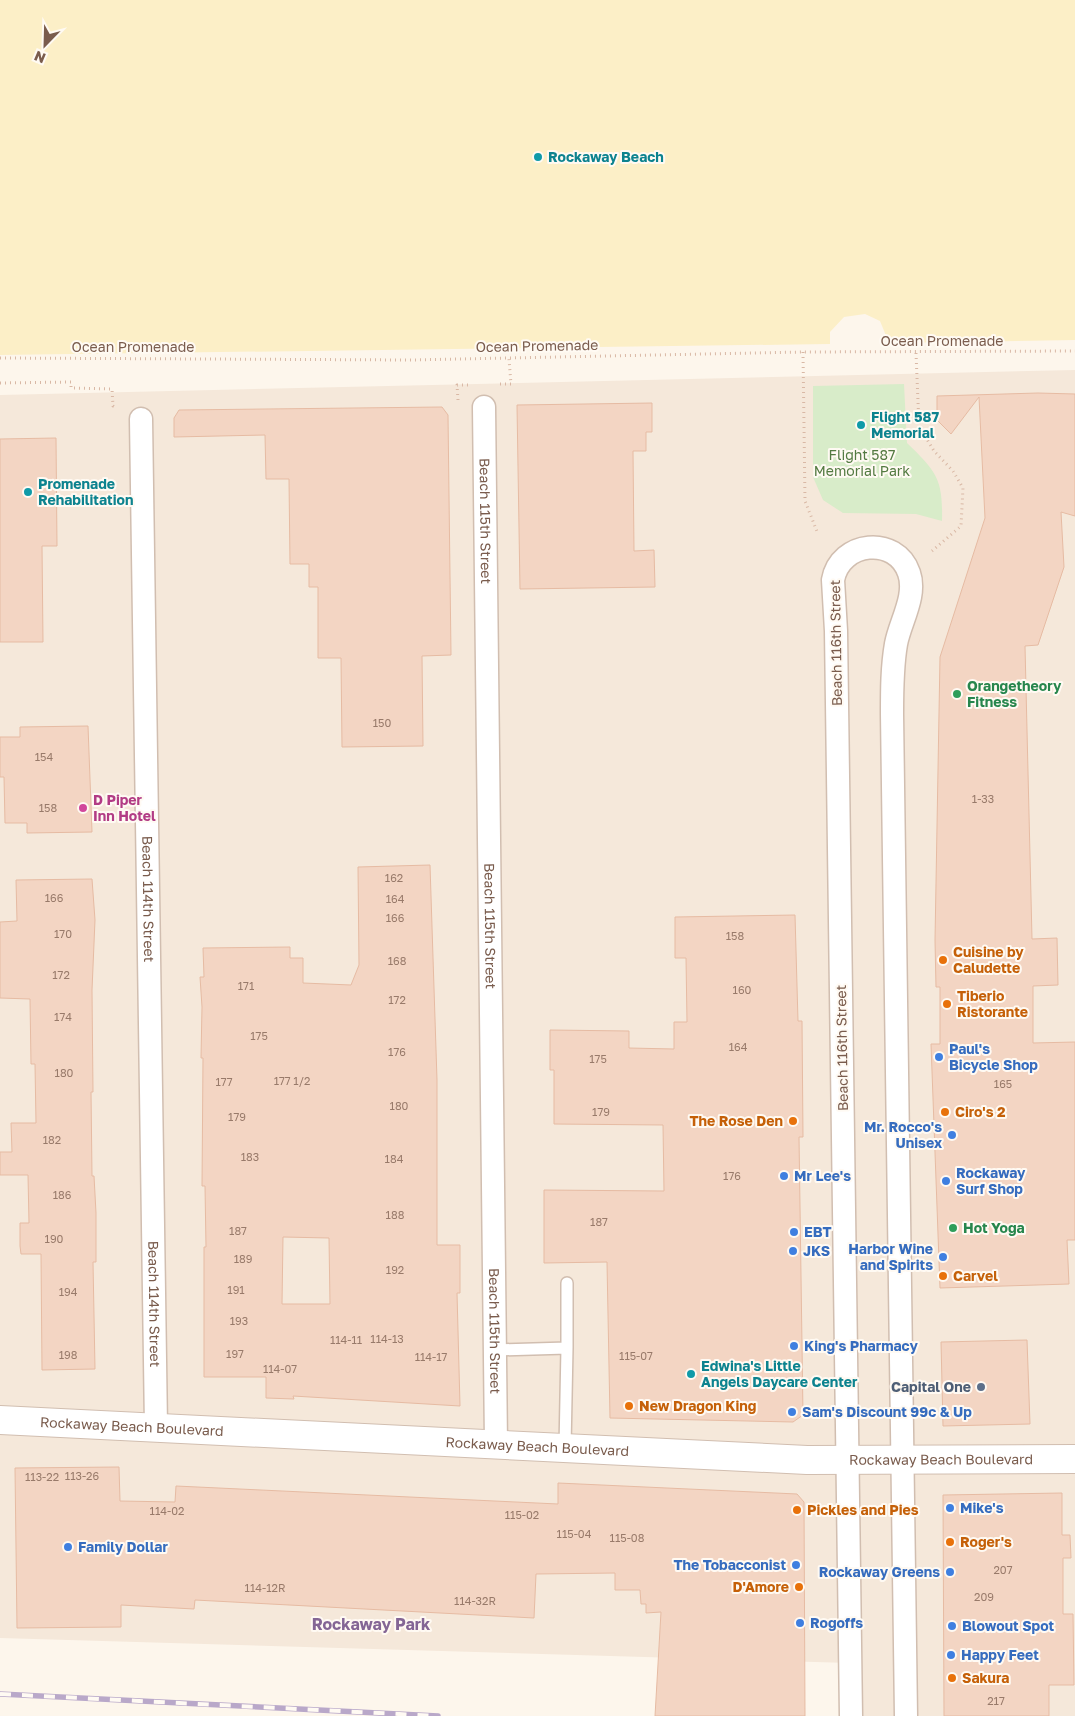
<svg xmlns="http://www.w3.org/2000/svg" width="1075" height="1716" font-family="'Golos Text',sans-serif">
  <rect width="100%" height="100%" fill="#fdf6ec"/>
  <path fill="#f5e8da" d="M1075 370V1716H851L850 1663 0 1638V395Z"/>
  <path fill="#d8ecc9" d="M904 384 907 443C937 472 943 479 942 521L916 514 843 513 823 500 813 477V386Z"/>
  <path fill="#fcefc7" d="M0 0H1075V340L889 343 880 321 865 314 844 317 830 332V344L0 355Z"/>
  <path fill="#f3d5c3" stroke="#e6bba3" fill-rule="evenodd" d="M1038 393 1075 394V516L1061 512 1064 567 1038 645 1025 646 1032 939 1057 938 1058 985 1033 986V1043L1075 1042V1240H1067L1069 1284 940 1288 931 1044H940V987H936L935 940 940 657 985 518 979 397 951 434 937 420V396Z
    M652 403V432H646V451H633L634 551 654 550 655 587 520 589 517 405Z
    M442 407 448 415 451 655 422 656 423 746 342 747 341 658H318V587H309V564H290L289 479H266L265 435 174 437V418L179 410Z
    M56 438 57 546H42L43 642H0V439Z
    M88 726 92 832 27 833V823H5L4 777H0V737H20V727Z
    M430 865 437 1080V1245H460V1293H457L460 1406 293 1396 294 1399 266 1398V1377H204V1247H206L205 1186H202L203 1058H201L202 1007 200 977H204L203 948 290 947V958H303V983L351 985 359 965 358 867ZM283 1237 329 1238 330 1304H282Z
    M92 879 95 920 92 990 93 1092H91L92 1176H94L96 1213V1262H93L95 1369 42 1370 41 1254H21L20 1246V1223H29L28 1175H0V1152H12L11 1123H36L35 1064H31L30 999 0 998V922L17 921 16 880Z
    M795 915 798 1021H802L803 1137H799L803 1415 793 1422 610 1418 607 1262 544 1263V1190L664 1191 663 1125 554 1124V1070H550V1030L629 1031V1048L674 1049V1022H687L686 958H675V917Z
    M1027 1340 1030 1424 943 1426 941 1342Z
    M119 1467 120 1501 175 1502 176 1486 558 1504V1483L797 1494 804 1502 805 1716H655L661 1612 646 1613V1604H641L640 1590H615V1573L536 1574 534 1618 195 1600 194 1609 121 1605V1627L17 1628 15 1468Z
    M1062 1493V1535H1070L1071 1558H1063V1614H1073L1074 1685H1049V1716H944L943 1495Z"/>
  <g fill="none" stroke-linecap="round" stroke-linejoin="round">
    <defs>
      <path id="service" d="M567 1283V1348
        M495 1350 567 1348 565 1447"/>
      <g id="minor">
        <path id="s1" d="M484 407 496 1444"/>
        <path id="s2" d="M141 419 156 1427"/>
        <path d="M851 1716 836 631 833 580C840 541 896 535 909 573 917 596 900 622 896 644 892 667 892 690 892 714L906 1716"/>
      </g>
      <g id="tertiary">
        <path id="s3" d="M0 1420 807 1460 1075 1459"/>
      </g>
    </defs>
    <use href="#service" stroke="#d1beb0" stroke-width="14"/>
    <use href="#minor" stroke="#d1beb0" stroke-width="25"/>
    <use href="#tertiary" stroke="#d1beb0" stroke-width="30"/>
    <path stroke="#d9b8a5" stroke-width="3" stroke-dasharray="1 4" stroke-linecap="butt" d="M803 352 805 501 818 534
      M916 353 919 426 934 451 953 471 963 488 961 526 932 551
      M0 358 410 360 803 352 1075 351
      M0 383 71 382V388L112 389 113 406 117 408
      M500 384H511L509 359
      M458 400 457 385H469"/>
    <use href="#service" stroke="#fff" stroke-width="11"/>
    <use href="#minor" stroke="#fff" stroke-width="22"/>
    <use href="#tertiary" stroke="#fff" stroke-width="28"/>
    <defs>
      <path id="rail" d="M0 1694 438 1716"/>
    </defs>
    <use href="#rail" stroke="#b9a8c9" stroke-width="5.5"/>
    <use href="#rail" stroke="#fffaf3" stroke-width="4" stroke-dasharray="11" stroke-linecap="butt"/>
  </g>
  <g fill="#0f9aa8" stroke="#fffaf3" stroke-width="2">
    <circle cx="538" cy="157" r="5"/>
    <circle cx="861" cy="425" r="5"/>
    <circle cx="28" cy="492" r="5"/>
    <circle cx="691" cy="1374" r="5"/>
  </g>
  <g fill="#2e9e5b" stroke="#fffaf3" stroke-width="2">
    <circle cx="957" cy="694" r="5"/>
    <circle cx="953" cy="1228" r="5"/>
  </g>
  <circle fill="#d1479c" stroke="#fffaf3" stroke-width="2" cx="83" cy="808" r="5"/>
  <g fill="#e8710a" stroke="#fffaf3" stroke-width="2">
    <circle cx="943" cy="960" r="5"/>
    <circle cx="947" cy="1004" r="5"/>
    <circle cx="945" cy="1112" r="5"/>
    <circle cx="793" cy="1121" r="5"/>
    <circle cx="943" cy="1276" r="5"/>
    <circle cx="629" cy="1406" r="5"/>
    <circle cx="797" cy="1510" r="5"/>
    <circle cx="950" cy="1542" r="5"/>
    <circle cx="799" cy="1587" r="5"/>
    <circle cx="952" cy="1678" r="5"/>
  </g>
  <g fill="#3f7fe0" stroke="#fffaf3" stroke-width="2">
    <circle cx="939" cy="1057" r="5"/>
    <circle cx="952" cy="1135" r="5"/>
    <circle cx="784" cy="1176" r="5"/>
    <circle cx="946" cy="1181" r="5"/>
    <circle cx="794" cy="1232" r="5"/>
    <circle cx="793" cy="1251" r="5"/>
    <circle cx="943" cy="1257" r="5"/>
    <circle cx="794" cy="1346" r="5"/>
    <circle cx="792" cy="1412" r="5"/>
    <circle cx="950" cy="1508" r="5"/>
    <circle cx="68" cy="1547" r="5"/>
    <circle cx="796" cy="1565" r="5"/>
    <circle cx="950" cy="1572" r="5"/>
    <circle cx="800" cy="1623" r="5"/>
    <circle cx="952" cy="1626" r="5"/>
    <circle cx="951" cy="1655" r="5"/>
  </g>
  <circle fill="#5c6f8a" stroke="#fffaf3" stroke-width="2" cx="981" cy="1387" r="5"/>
  <g text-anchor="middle" stroke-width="4" stroke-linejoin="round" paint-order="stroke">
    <g font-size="11" fill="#987a6a">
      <text x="382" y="727">150</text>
      <text x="44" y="761">154</text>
      <text x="983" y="803">1-33</text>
      <text x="48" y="812">158</text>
      <text x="394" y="882">162</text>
      <text x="54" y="902">166</text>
      <text x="395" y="903">164</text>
      <text x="395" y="922">166</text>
      <text x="63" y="938">170</text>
      <text x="735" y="940">158</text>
      <text x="397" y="965">168</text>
      <text x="61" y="979">172</text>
      <text x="246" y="990">171</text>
      <text x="742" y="994">160</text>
      <text x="397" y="1004">172</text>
      <text x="63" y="1021">174</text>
      <text x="259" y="1040">175</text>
      <text x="738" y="1051">164</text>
      <text x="397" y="1056">176</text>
      <text x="598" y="1063">175</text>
      <text x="64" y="1077">180</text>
      <text x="292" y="1085">177 1/2</text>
      <text x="224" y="1086">177</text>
      <text x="1003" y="1088">165</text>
      <text x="399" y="1110">180</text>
      <text x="601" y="1116">179</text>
      <text x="237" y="1121">179</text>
      <text x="52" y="1144">182</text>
      <text x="250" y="1161">183</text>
      <text x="394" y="1163">184</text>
      <text x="732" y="1180">176</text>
      <text x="62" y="1199">186</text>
      <text x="395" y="1219">188</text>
      <text x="599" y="1226">187</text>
      <text x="238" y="1235">187</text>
      <text x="54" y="1243">190</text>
      <text x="243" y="1263">189</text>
      <text x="395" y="1274">192</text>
      <text x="236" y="1294">191</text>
      <text x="68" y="1296">194</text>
      <text x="239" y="1325">193</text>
      <text x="387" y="1343">114-13</text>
      <text x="346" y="1344">114-11</text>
      <text x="235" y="1358">197</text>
      <text x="68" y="1359">198</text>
      <text x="636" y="1360">115-07</text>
      <text x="431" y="1361">114-17</text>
      <text x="280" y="1373">114-07</text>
      <text x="82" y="1480">113-26</text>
      <text x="42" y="1481">113-22</text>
      <text x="167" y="1515">114-02</text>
      <text x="522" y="1519">115-02</text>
      <text x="574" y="1538">115-04</text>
      <text x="627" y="1542">115-08</text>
      <text x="1003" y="1574">207</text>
      <text x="265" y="1592">114-12R</text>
      <text x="984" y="1601">209</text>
      <text x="475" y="1605">114-32R</text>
      <text x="996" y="1705">217</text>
    </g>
    <g font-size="14" font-weight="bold" fill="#0d838f" stroke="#fffaf3" text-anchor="start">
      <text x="548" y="162">Rockaway Beach</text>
      <text x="871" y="422">Flight 587<tspan x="871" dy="16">Memorial</tspan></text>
      <text x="38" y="489">Promenade<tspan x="38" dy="16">Rehabilitation</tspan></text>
      <text x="701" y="1371">Edwina's Little<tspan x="701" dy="16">Angels Daycare Center</tspan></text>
    </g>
    <g font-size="14" fill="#7a5c4d" stroke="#fffaf3">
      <text x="942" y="346">Ocean Promenade</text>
      <text transform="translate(537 346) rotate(-1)" y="5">Ocean Promenade</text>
      <text x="133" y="352">Ocean Promenade</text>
      <text dy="5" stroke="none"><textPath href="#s1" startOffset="114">Beach 115th Street</textPath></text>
      <text transform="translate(836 643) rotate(-91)" y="5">Beach 116th Street</text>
      <text dy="5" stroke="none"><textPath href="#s2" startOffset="480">Beach 114th Street</textPath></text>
      <text dy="5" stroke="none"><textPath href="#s1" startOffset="519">Beach 115th Street</textPath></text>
      <text transform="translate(842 1048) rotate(-91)" y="5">Beach 116th Street</text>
      <text dy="5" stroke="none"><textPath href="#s2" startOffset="885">Beach 114th Street</textPath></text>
      <text dy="5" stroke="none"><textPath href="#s1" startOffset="924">Beach 115th Street</textPath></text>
      <text dy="5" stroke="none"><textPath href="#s3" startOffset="132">Rockaway Beach Boulevard</textPath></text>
      <text dy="5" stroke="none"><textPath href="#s3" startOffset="538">Rockaway Beach Boulevard</textPath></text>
      <text dy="5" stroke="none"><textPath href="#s3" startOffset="942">Rockaway Beach Boulevard</textPath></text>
    </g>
    <g font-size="14" fill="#537a41" stroke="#fffaf3">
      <text x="862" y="460">Flight 587<tspan x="862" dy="16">Memorial Park</tspan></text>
    </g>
    <g font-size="14" font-weight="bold" fill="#27864d" stroke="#fffaf3" text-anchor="start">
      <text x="967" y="691">Orangetheory<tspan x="967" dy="16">Fitness</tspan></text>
      <text x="963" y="1233">Hot Yoga</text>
    </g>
    <g font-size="14" font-weight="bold" fill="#b23c85" stroke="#fffaf3" text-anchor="start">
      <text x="93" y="805">D Piper<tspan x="93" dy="16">Inn Hotel</tspan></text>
    </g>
    <g font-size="14" font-weight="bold" fill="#c56008" stroke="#fffaf3" text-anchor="start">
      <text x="953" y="957">Cuisine by<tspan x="953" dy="16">Caludette</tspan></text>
      <text x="957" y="1001">Tiberio<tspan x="957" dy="16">Ristorante</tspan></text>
      <text x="955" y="1117">Ciro's 2</text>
      <text x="783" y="1126" text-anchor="end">The Rose Den</text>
      <text x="953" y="1281">Carvel</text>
      <text x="639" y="1411">New Dragon King</text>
      <text x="807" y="1515">Pickles and Pies</text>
      <text x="960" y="1547">Roger's</text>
      <text x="789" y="1592" text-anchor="end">D'Amore</text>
      <text x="962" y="1683">Sakura</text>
    </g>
    <g font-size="14" font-weight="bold" fill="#366cbe" stroke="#fffaf3" text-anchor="start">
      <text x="949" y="1054">Paul's<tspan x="949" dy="16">Bicycle Shop</tspan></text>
      <text x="942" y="1132" text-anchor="end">Mr. Rocco's<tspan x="942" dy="16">Unisex</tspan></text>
      <text x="956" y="1178">Rockaway<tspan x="956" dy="16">Surf Shop</tspan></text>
      <text x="794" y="1181">Mr Lee's</text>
      <text x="804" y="1237">EBT</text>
      <text x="933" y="1254" text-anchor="end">Harbor Wine<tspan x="933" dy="16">and Spirits</tspan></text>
      <text x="803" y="1256">JKS</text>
      <text x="804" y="1351">King's Pharmacy</text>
      <text x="802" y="1417">Sam's Discount 99c &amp; Up</text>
      <text x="960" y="1513">Mike's</text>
      <text x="78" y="1552">Family Dollar</text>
      <text x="786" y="1570" text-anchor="end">The Tobacconist</text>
      <text x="940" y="1577" text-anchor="end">Rockaway Greens</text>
      <text x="810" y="1628">Rogoffs</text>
      <text x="962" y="1631">Blowout Spot</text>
      <text x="961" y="1660">Happy Feet</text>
    </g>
    <g font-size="14" font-weight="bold" fill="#4e5e75" stroke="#fffaf3" text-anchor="end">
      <text x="971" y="1392">Capital One</text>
    </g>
    <g font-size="16" font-weight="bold" fill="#846695" stroke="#fffaf3">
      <text x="371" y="1630">Rockaway Park</text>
    </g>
  </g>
  <g transform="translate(45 45) rotate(203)" stroke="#fffaf3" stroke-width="4" paint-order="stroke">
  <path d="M0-4L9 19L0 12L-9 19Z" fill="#7a5c4d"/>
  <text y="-8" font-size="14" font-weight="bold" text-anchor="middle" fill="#7a5c4d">N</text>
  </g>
</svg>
